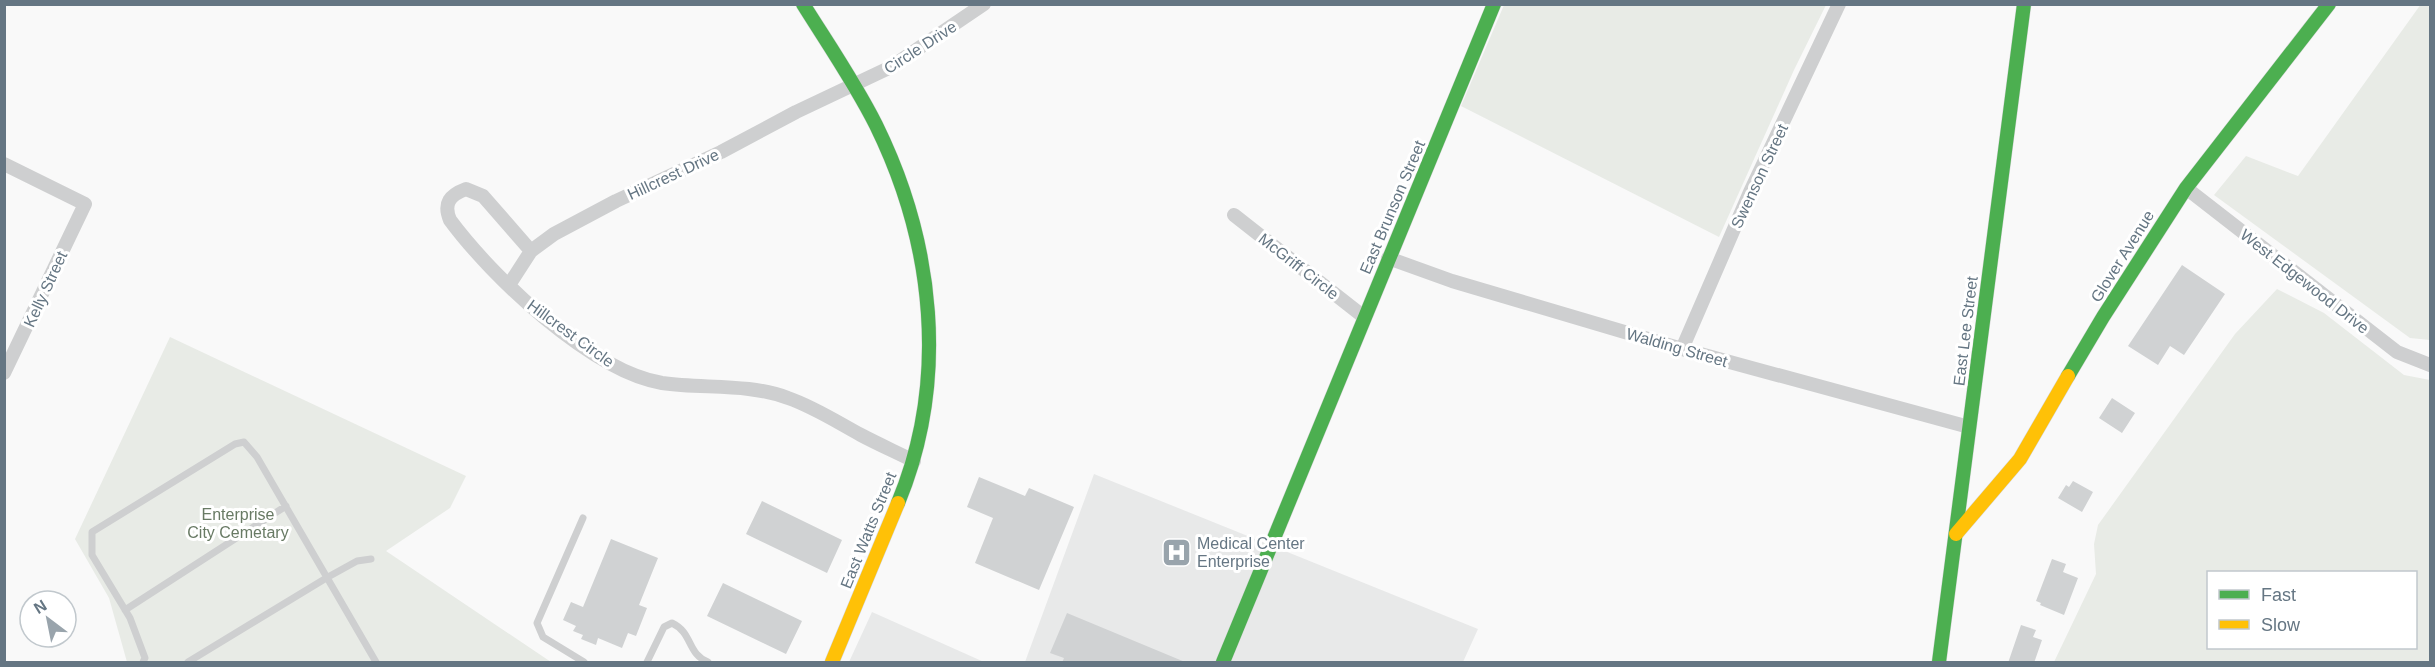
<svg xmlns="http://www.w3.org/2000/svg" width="2435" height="667" font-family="Helvetica,sans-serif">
  <rect width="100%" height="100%" fill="#f9f9f9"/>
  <path fill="#e8e9e9" d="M1094 474 1478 629 1463 662H1025Z
    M872 612 984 662H849Z"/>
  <path fill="#e8ebe6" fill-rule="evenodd" d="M2421 4 2430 5V340L2410 338 2214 195 2246 156 2298 176Z
    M1504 5H1826L1794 70 1719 237 1461 106Z
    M2277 289 2324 313 2404 375 2430 380V662H2054L2096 574 2094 544 2098 525 2235 334ZM2416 572V648H2208V572Z
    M170 337 466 476 450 508 386 551 551 662H127L109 598 75 539Z"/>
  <path fill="#d0d2d3" d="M2182 265 2225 294 2184 355 2170 346 2158 365 2128 346Z
    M2112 398 2135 413 2122 433 2099 418Z
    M979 477 1025 496 1029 488 1074 507 1039 590 975 563 993 518 967 507Z
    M2073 481 2093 492 2082 512 2058 498 2066 485 2069 487Z
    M762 501 842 540 827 573 746 534Z
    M611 539 658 558 639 605 647 608 636 636 628 633 622 648 598 638 596 645 581 639 583 635 573 631 576 626 563 620 571 602 583 607Z
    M2052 559 2066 564 2063 572 2078 578 2064 615 2040 605 2041 603 2036 601Z
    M723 583 802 621 786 654 707 616Z
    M1067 613 1185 662V663H1062L1064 658 1050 653Z
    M2021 625 2036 630 2033 637 2042 640 2034 663H2008Z"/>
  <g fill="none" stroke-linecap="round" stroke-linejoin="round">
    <defs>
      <path id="fast" d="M803 4C828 44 855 83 876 125 934 243 949 380 898 503
        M2068 376 2103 317 2186 188 2329 4
        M1223 662 1494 4
        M1939 662 2024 4"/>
      <path id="slow" d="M1956 534 2020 459 2068 376
        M832 662 898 503"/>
    </defs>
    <use href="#fast" stroke="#d5d6d7" stroke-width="15"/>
    <use href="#slow" stroke="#d5d6d7" stroke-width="15"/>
    <path stroke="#cecfd0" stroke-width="7" d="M583 518 537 623 543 637 584 662
      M125 610 286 506
      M143 662 145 658 130 618 92 555V532L235 444 244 442 257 457 376 662
      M188 662 328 577 357 561 371 559
      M647 662 664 627 672 623C693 633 687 654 708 662"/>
    <path stroke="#cecfd0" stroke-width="14" d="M4 164 85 204 4 373
      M2186 188 2397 352 2430 365
      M1234 215 1364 317
      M531 251 483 196 466 189C450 195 443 203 450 220 492 277 591 371 662 383 704 389 748 383 788 398 814 407 837 422 861 435 878 444 896 452 914 461
      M1388 258 1452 281 1682 349 1969 427
      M509 285 531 251 554 234 616 201 721 152 796 112 891 67 984 4
      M1682 349 1750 192 1839 4"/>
    <use href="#fast" stroke="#4caf50" stroke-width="14"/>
    <use href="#slow" stroke="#ffc107" stroke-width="14"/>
  </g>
  <defs>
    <symbol id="hospital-square" viewBox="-11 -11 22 22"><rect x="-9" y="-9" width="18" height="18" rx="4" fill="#99a4ac" stroke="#fff"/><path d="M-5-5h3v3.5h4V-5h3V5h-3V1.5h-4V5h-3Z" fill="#fff"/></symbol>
  </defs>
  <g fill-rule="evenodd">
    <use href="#hospital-square" x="1160" y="536" width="33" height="33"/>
  </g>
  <g text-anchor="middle" stroke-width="6" stroke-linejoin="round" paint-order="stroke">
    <g font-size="16" fill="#657683" stroke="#fff">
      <text transform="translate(920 47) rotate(-33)" y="6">Circle Drive</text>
      <text transform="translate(673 174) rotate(-25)" y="6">Hillcrest Drive</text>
      <text transform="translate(1759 176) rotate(-65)" y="6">Swenson Street</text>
      <text transform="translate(1392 207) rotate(-67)" y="6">East Brunson Street</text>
      <text transform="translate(2122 256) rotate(-58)" y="6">Glover Avenue</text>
      <text transform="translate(1299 266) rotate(38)" y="6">McGriff Circle</text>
      <text transform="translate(2305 281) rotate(38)" y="6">West Edgewood Drive</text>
      <text transform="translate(45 289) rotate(-65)" y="6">Kelly Street</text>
      <text transform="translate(1965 331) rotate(-83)" y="6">East Lee Street</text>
      <text transform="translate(571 333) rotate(36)" y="6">Hillcrest Circle</text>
      <text transform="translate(1677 347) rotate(16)" y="6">Walding Street</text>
      <text transform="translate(868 530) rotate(-68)" y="6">East Watts Street</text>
    </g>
    <g font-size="16" fill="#687a64" stroke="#fff">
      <text x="238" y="520">Enterprise<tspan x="238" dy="18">City Cemetary</tspan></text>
    </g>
    <g font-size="16" fill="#657683" stroke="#fff" text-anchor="start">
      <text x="1197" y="549">Medical Center<tspan x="1197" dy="18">Enterprise</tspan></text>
    </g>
  </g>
  <rect width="2435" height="667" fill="none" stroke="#657683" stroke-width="12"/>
  <rect x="2207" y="571" width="210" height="78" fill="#ffffff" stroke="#c1c8cd" stroke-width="1.5"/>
  <rect x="2219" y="590" width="30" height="9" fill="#4caf50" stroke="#c1c8cd" stroke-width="1.5"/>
  <text x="2261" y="601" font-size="18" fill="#657683">Fast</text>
  <rect x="2219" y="620" width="30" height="9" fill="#ffc107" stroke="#c1c8cd" stroke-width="1.5"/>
  <text x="2261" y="631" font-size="18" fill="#657683">Slow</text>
  <g transform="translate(48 619) rotate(328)"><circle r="28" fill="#ffffff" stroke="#c1c8cd" stroke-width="1.5"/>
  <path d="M0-4.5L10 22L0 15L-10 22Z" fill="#99a4ac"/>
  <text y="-9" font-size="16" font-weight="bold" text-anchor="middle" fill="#657683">N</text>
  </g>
</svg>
